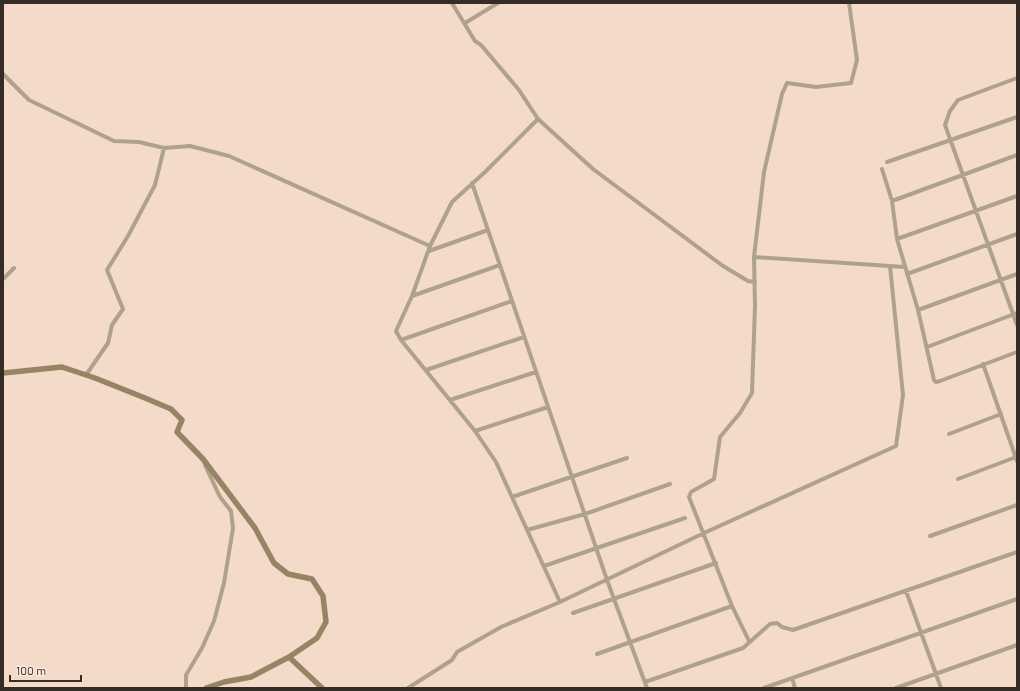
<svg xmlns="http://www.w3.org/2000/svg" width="1020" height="691" font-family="Barlow,sans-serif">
  <rect width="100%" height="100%" fill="#f3dac9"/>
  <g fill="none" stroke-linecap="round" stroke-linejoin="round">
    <path stroke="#afa28d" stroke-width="4" d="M452 3 475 41 481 45 519 90 538 119 593 169 723 266 748 281 755 282
      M465 23 498 3
      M3 74 29 100 114 141 139 142 164 148 190 146 229 156 430 246
      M1017 78 958 100 950 111 945 125 1017 325
      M538 119 485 172 452 202 430 246 412 296 396 331 401 340 475 431 496 462 560 602
      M887 162 1017 117
      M882 169 892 201 897 239 918 310 934 380 936 382 940 381 1017 352
      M472 183 607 580 647 688
      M892 201 1017 155
      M897 239 1017 196
      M429 251 488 230
      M754 257 905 267
      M907 274 1017 234
      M3 279 14 268
      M412 296 500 265
      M918 310 1017 274
      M401 340 512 301
      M927 347 1017 313
      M983 364 1017 461
      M426 370 524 337
      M86 375 108 343 112 325 123 309 107 270 128 236 155 185 164 148
      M450 400 536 372
      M475 431 548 407
      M949 434 1001 414
      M958 479 1016 457
      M512 497 627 458
      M527 530 585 514 670 484
      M930 536 1017 505
      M544 566 685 518
      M906 591 941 688
      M573 613 716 563
      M749 641 732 606 689 497 691 492 714 479 720 437 740 413 752 393 755 306 754 257 764 172 782 94 787 83 816 87 851 83 857 60 849 3
      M597 654 732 606
      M792 678 795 688
      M645 682 743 648 770 624 777 623 782 627 793 630 1017 552
      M186 688V675L202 648 214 621 224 583 233 528 231 511 220 497 205 465
      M408 688 452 660 457 652 501 627 560 602 704 533 896 446 903 395 890 266
      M764 688 1017 599
      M896 688 1017 645"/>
    <path stroke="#978464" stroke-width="5.5" d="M3 373 62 367 95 378 145 398 171 409 182 420 177 432 203 459 255 528 274 563 288 574 312 579 323 596 326 622 317 638 289 657
      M206 688 224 682 251 677 289 657 322 688"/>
  </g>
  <rect width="1020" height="691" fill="none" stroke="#362c26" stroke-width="8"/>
  <path d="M10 675v6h71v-6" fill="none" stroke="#362c26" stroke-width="2"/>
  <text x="16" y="675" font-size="12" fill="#362c26" stroke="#fde8db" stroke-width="3" paint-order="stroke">100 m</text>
</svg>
